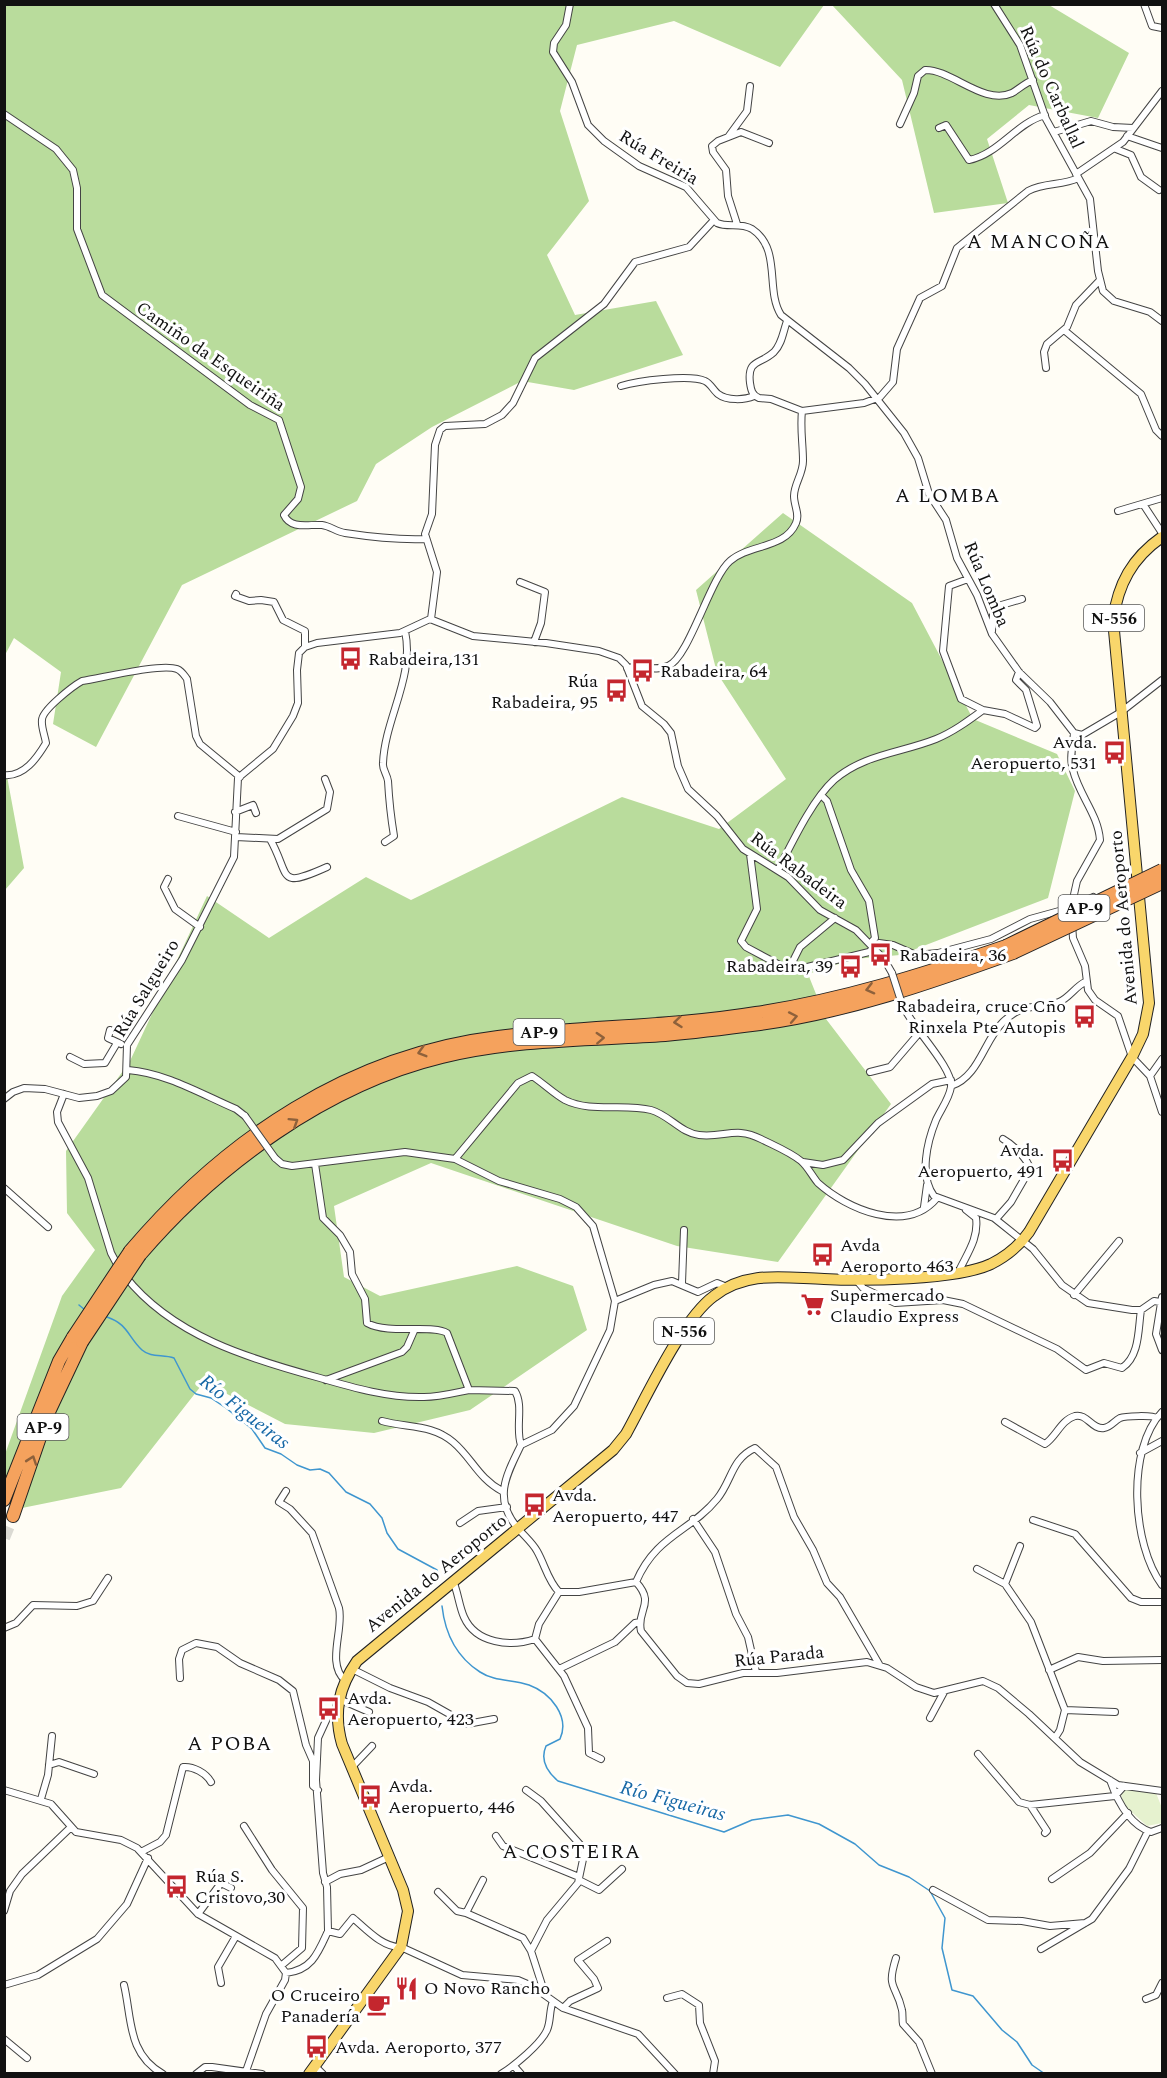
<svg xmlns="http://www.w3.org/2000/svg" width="1167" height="2078" font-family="Spectral,serif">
  <rect width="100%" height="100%" fill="#fffdf5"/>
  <path fill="#b9dc9c" d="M5 5H824L780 67 674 21 577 45 560 111 589 201 547 255 575 315 656 301 683 355 574 390 522 381 432 427 376 464 357 501 182 585 96 747 53 724 61 672 14 638 5 655Z
    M832 5H1049L1129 53 1098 118 1029 105 987 139 1008 203 934 213 902 80Z
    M783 513 912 603 973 719 1057 754 1075 791 1048 898 900 955 854 959 808 974 826 1019 891 1104 778 1262 677 1246 431 1163 334 1206 344 1277 380 1296 517 1266 573 1286 587 1330 470 1410 374 1433 285 1424 204 1382 121 1488 22 1508 5 1476 4 1457 62 1296 95 1250 67 1213 66 1151 130 1061 207 896 269 938 366 877 411 900 622 797 719 829 786 779 717 673 696 590Z
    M4 760 24 868 5 890H4Z"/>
  <path fill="#e6f2cf" d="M1126 1789 1156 1793 1162 1808V1823L1147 1826 1123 1804 1121 1794Z"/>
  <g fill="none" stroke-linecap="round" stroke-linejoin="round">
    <path stroke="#3f96cf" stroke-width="1.5" d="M79 1305 85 1310
      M107 1317C128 1324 128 1337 142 1350 151 1358 163 1354 174 1358L190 1389 196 1394 211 1398 226 1408 252 1429 265 1448 281 1454 297 1465 310 1470 320 1469 329 1473 346 1492 370 1504 382 1518 387 1533 398 1549 437 1570 439 1576 431 1586
      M442 1606C445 1633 455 1656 480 1672 495 1682 513 1679 529 1685 551 1693 570 1717 560 1739L546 1746C540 1760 546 1771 558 1781L724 1832 752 1820 788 1815 819 1824 855 1844 879 1865 909 1877 930 1891 945 1918 942 1948 952 1990 973 1996 1002 2030 1017 2042 1032 2065 1045 2074"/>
    <path stroke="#dbdad3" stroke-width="12" stroke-dasharray="12 6" stroke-linecap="butt" d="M4 1538 13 1516"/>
    <defs>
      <path id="minor" d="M570 4 566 25 554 43 553 52 572 82 588 125 604 141 639 166 686 187 717 223C728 228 740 222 752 229 782 249 765 290 781 315L849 368 865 384 904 433 918 458 929 494 946 520 957 558 977 595 992 634 1019 672 1050 702 1074 733 1082 735 1121 712 1162 680
        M994 4 1020 45 1046 119 1090 199 1098 271 1103 291 1114 301 1150 312 1162 321
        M1144 4 1152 26 1162 28
        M4 114 56 149 73 170 77 188V229L102 295 250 405 279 420 301 487 298 499 284 515C291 530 309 524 322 525 330 526 337 532 345 533 371 537 398 540 425 539
        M900 124 914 93 918 76 925 70C951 69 984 106 1012 93 1019 89 1025 83 1033 80
        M939 128 946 125 969 160C999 154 1016 123 1045 115
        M1054 132 1091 121 1113 127 1133 128
        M1127 136 1162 148
        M728 137 747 111 750 86
        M1116 149 1131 155 1141 177 1159 190
        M1076 174 1123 142 1162 91
        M737 224 728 196 726 170 713 152 712 146 718 141 741 132 769 143
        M787 321C783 332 782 344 774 352 760 365 747 359 750 383 751 390 752 395 759 398L771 399 802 411
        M1064 330 1141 394 1156 430 1162 436
        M1046 368 1044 352 1047 344 1067 327 1076 305 1100 280
        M621 386C637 381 690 374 705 381 710 383 714 391 718 394 727 401 745 400 754 396
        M802 411 864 403 880 397 893 382 897 349 920 298 942 286 957 248 1028 191C1045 182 1062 186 1078 178
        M1143 504 1162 533
        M1118 511 1162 498
        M968 579 949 586 943 651 961 699 983 710
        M520 582 545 592 541 623 534 642
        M236 594 235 596 249 601 261 600 274 602 283 620 305 631V647
        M431 619 437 572 425 534 432 514 435 445 440 430 445 426 485 424 502 415 513 403 535 358 604 304 635 262 689 247 714 220
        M992 631 993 615 998 606 1022 599
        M627 668C640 665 655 672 668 666 689 658 710 578 730 561 749 544 785 549 796 523 800 514 794 506 794 496 794 484 803 474 803 461 803 444 800 428 802 411
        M4 775C24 777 37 758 46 743 45 736 41 727 42 720 42 710 73 686 82 681 102 678 161 663 177 669 182 671 184 675 187 679L196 736 200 744 240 777
        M821 795 827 801 851 870 869 901 875 938 870 944
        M235 812 253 805 256 813
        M178 816 236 832
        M236 837 278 839 327 809 330 792 325 779
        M270 839C291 876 276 890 327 867
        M385 842 394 836C391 818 389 799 388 781 387 774 382 769 383 763 385 718 415 677 405 631
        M750 854 757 909 741 941 746 947 791 971 869 952 879 943 893 945 916 955 938 953 991 939 1030 919 1070 908 1093 897
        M778 870C792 843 812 800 834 780 864 754 901 753 936 739 953 732 968 721 983 710L1005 714 1035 728 1037 726 1026 690 1016 680 1019 672
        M168 879 164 887 175 909 200 927
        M1071 908 1077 881 1100 840C1098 814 1079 795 1073 770 1069 757 1073 746 1074 733
        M1072 924 1073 938 1085 966 1088 990 1095 1000 1118 1016 1132 1057 1150 1076 1162 1112
        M789 969 800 947 835 918
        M902 1004C910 1025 954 1068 951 1087 949 1099 941 1109 936 1120 927 1142 919 1176 934 1196L994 1218 1033 1249 1062 1285 1088 1303 1132 1310H1141L1154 1301 1160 1302
        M110 1030 108 1038 121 1044
        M70 1057 84 1064 105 1063 117 1043
        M128 1070C166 1073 201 1094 236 1109L245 1116
        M870 1072 890 1067 920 1032
        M1150 1076 1162 1059
        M951 1086C979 1077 984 1040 1003 1022 1026 1000 1036 1011 1059 1002 1069 998 1075 987 1085 982
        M64 1094 57 1112 58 1122 88 1178 111 1253 119 1268
        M4 1099 13 1092 24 1088 45 1089 79 1098 97 1096 111 1091 126 1077 127 1045 182 960 234 857 238 778 273 749 293 716 298 703 297 670 299 653 305 647 317 643 400 633 430 619 473 636 546 643 599 651 619 658 626 665 642 706 664 724 671 733 678 766 688 789 717 816 743 849 788 877 820 910 856 930 884 959 892 973
        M275 1158 282 1164 292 1166 405 1152 455 1159 499 1181 560 1199 576 1207 593 1226 615 1301 610 1330 574 1406 552 1430 521 1445C507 1474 493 1497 516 1526 523 1535 532 1542 537 1551 545 1565 548 1581 559 1592H579L636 1582C656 1604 636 1610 641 1631L677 1676 687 1683 699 1684 743 1673H777L867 1662 887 1668 916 1687 934 1693 983 1681 998 1688 1029 1714 1080 1762 1118 1785 1162 1791
        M455 1159 518 1083 532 1076C543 1083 554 1094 565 1100 591 1113 624 1103 651 1110 669 1115 681 1133 699 1135 724 1138 736 1126 761 1139 775 1146 790 1152 801 1161 808 1167 812 1176 818 1183 847 1209 906 1235 937 1198
        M803 1162 823 1165 843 1160 878 1123 932 1084 951 1080
        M315 1164 323 1218 340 1235 350 1252 352 1274 365 1299 367 1323C388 1335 433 1324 447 1333L469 1390 515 1391C524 1406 515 1428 521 1445
        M4 1188 48 1227
        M924 1207 927 1185
        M996 1219 1011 1202 1030 1169C1028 1159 1012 1144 1003 1139
        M958 1273C966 1255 979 1239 976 1218L966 1210
        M125 1276C172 1336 250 1359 320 1378 354 1388 389 1398 424 1397 439 1397 454 1393 469 1390
        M857 1281 863 1288 895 1303 943 1300 963 1304 1057 1349 1086 1370 1104 1363 1122 1368C1140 1356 1138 1329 1141 1310
        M682 1283 684 1230
        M1074 1295 1119 1241
        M1162 1297 1156 1334 1162 1350
        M615 1301 654 1285 672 1281 698 1292 717 1283 727 1287
        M326 1380 402 1352 407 1347 414 1331
        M1162 1412C1126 1449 1132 1545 1162 1585
        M382 1421C407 1428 432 1424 453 1442 472 1458 478 1478 502 1491
        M1005 1422 1045 1444C1056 1437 1061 1420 1075 1416 1087 1413 1092 1430 1104 1428 1111 1427 1114 1421 1120 1418 1125 1416 1153 1415 1156 1418
        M1140 1453 1162 1441
        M286 1491 279 1502 290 1509 312 1533 339 1608C344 1629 326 1664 345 1680
        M693 1519 715 1552 736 1614 748 1637 756 1672
        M1033 1520 1075 1534 1131 1598 1141 1602H1162
        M460 1523 478 1511 507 1507
        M977 1569 1005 1584 1031 1622 1065 1710 1060 1730 1055 1738
        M453 1581C458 1592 459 1606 464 1617 476 1644 511 1647 535 1639
        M636 1582C656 1535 690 1532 717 1499 732 1481 731 1459 755 1448L776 1467 794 1517 813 1550 827 1583 840 1597 879 1664
        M1005 1584 1020 1546
        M559 1592 539 1624 535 1639 564 1676 588 1728 589 1753 601 1759
        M4 1628 16 1623 33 1605 77 1606 93 1601 108 1578
        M352 1669 390 1688 428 1702 467 1724 494 1719
        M559 1669 615 1642 635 1623 640 1622
        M1049 1670 1078 1657 1103 1661 1162 1660
        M180 1678 179 1659 182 1650 196 1643 217 1647 240 1663 279 1680 293 1691 306 1745 313 1761V1786L318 1790
        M339 1699 369 1712
        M1065 1710 1115 1712
        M930 1718 944 1692
        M978 1754 1019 1802 1030 1805 1115 1796 1124 1786
        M49 1765 59 1762 94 1774
        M352 1767 372 1746
        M1110 1780C1117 1800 1129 1825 1151 1832L1162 1828
        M4 1790 51 1804 76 1832 121 1840 137 1848 198 1914 275 1958 286 1973 285 1980 266 2014 245 2074
        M526 1790 541 1801 585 1850 578 1883 547 1920 531 1951 542 1985 540 1991
        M41 1799 48 1775 52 1736
        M1030 1805 1047 1831 1045 1833
        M244 1826 272 1870 303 1908 302 1948 282 1965
        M496 1836 503 1846 579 1877
        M141 1852 160 1842 166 1835 183 1767C193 1766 206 1773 211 1782
        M1052 1879 1090 1853 1128 1813
        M483 1880 466 1913 523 1938 531 1951
        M579 1880 599 1890 622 1869
        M325 1882 340 1874 361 1870 389 1857
        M933 1890 988 1920 1022 1921 1050 1926 1085 1923
        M438 1892 457 1911 466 1913
        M4 1911 10 1891 22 1874 70 1828
        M198 1914 221 1883 231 1888
        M328 1931 327 1887 323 1873 316 1780 318 1738 329 1714 337 1712
        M1041 1949 1092 1919 1129 1869 1148 1831
        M896 1958C886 1990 896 1983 902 2010 903 2014 902 2020 903 2024L919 2042 932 2074
        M286 1973C312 1970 318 1953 328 1931L340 1934 353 1918C366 1929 383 1948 401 1947L462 1975 518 1980 532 1986 563 2008 638 2034 675 2074
        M221 1983 218 1967 236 1936
        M4 1985 38 1975 97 1939 127 1904 148 1858
        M124 1985C132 2018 127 2054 163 2074
        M667 1998 682 1994 699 2005 700 2023 715 2061 713 2074
        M1146 1999 1156 1995 1162 1983
        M563 2008 570 2001 598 1988 594 1979 578 1960 607 1941
        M4 2039 27 2058
        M315 2066 323 2074
        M514 2066 521 2074
        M196 2074 205 2067H212L262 2074
        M501 2074C514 2066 541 2044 547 2030 551 2021 549 2011 553 2001"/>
      <path id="primary" d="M309 2074 401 1947 408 1911 403 1890 342 1744C333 1712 339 1687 357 1661L613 1450 626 1434C646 1398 682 1319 714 1296 747 1270 785 1278 824 1279 863 1281 957 1280 991 1264 1007 1256 1019 1246 1029 1232L1132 1057 1143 1034 1149 1003 1113 620C1118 584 1132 558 1162 537"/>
      <path id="motorway" d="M130 1251C226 1138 350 1055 498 1037 584 1026 671 1027 756 1013 842 1000 924 974 1006 946
        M140 1255C216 1166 326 1085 442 1057 515 1039 591 1040 665 1035 697 1032 729 1028 760 1024 847 1012 930 983 1013 953
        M4 1500 59 1361 73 1337
        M13 1516 48 1414 82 1342"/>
    </defs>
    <use href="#minor" stroke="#444" stroke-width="8"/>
    <use href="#primary" stroke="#222" stroke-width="12"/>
    <use href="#motorway" stroke="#222" stroke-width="14"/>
    <use href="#minor" stroke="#fff" stroke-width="6"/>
    <use href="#primary" stroke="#f9d66b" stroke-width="10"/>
    <use href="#motorway" stroke="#f5a25d" stroke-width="12"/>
    <defs>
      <path id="minor-bridge" d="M892 973 902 1004
        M245 1116 275 1158"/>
      <path id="motorway-bridge" d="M1006 946 1162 870
        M1013 953 1162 883
        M73 1337 130 1251
        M82 1342 140 1255"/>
    </defs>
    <use href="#minor-bridge" stroke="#444" stroke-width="8" stroke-linecap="butt"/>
    <use href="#motorway-bridge" stroke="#222" stroke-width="14" stroke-linecap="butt"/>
    <use href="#minor-bridge" stroke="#fff" stroke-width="6"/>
    <use href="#motorway-bridge" stroke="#f5a25d" stroke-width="12"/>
  </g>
  <defs><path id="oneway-chevron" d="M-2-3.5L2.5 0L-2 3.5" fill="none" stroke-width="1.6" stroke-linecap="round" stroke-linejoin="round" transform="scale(1.5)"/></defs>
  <g stroke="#8e613b">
    <use href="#oneway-chevron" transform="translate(870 989) rotate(166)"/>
    <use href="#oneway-chevron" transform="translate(793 1017) rotate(-11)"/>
    <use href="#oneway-chevron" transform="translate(678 1022) rotate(174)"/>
    <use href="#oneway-chevron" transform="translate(600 1038) rotate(-3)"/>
    <use href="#oneway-chevron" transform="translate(422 1052) rotate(164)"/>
    <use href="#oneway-chevron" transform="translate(294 1122) rotate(-32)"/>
    <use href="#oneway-chevron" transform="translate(32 1460) rotate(-71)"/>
  </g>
  <defs>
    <symbol id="bus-bare" viewBox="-9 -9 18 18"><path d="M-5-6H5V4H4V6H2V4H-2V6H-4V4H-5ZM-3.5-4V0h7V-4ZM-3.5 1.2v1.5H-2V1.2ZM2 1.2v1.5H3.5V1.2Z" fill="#c4262e" stroke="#fff" stroke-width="2.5" paint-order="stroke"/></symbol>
    <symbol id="supermarket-bare" viewBox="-9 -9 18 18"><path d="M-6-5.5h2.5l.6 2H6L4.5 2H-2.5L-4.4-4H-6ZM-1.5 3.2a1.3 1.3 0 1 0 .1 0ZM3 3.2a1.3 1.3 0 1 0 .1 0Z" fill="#c4262e" stroke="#fff" stroke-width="2.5" paint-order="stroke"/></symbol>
    <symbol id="restaurant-bare" viewBox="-9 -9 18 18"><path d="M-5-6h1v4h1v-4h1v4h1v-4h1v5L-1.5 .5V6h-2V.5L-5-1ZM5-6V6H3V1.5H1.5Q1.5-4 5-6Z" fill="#c4262e" stroke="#fff" stroke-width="2.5" paint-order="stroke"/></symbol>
    <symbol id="cafe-bare" viewBox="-9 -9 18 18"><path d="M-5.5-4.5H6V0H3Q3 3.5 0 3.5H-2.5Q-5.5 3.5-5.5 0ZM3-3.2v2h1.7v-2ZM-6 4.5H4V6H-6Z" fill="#c4262e" stroke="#fff" stroke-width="2.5" paint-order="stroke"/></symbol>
  </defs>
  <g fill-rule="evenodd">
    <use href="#bus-bare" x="334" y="642" width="33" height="33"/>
    <use href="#bus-bare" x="626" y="654" width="33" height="33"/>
    <use href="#bus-bare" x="600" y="674" width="33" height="33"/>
    <use href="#bus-bare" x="1098" y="736" width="33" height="33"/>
    <use href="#bus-bare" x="864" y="938" width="33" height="33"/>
    <use href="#bus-bare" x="834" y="950" width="33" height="33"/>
    <use href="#bus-bare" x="1068" y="1000" width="33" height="33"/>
    <use href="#bus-bare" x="1046" y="1144" width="33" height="33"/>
    <use href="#bus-bare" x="806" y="1238" width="33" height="33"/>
    <use href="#supermarket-bare" x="796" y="1288" width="33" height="33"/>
    <use href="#bus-bare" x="518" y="1488" width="33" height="33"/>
    <use href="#bus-bare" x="312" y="1692" width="33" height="33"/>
    <use href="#bus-bare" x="354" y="1780" width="33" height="33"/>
    <use href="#bus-bare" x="160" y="1870" width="33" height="33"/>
    <use href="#restaurant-bare" x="390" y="1972" width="33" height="33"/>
    <use href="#cafe-bare" x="362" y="1988" width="33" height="33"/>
    <use href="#bus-bare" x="300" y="2030" width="33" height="33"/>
  </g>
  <g text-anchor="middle" stroke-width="6" stroke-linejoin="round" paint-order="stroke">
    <g fill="#fff" stroke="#585858" stroke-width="1.5">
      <rect x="1084" y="605" width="60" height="26" rx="4.5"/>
      <rect x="1058.5" y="895" width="51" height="26" rx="4.5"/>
      <rect x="513.5" y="1019" width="51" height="26" rx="4.5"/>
      <rect x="654" y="1318" width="60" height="26" rx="4.5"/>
      <rect x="17.5" y="1414" width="51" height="26" rx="4.5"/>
    </g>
    <g font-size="16" font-weight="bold" fill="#111">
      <text x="1114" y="624">N-556</text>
      <text x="1084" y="914">AP-9</text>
      <text x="539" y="1038">AP-9</text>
      <text x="684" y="1337">N-556</text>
      <text x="43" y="1433">AP-9</text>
    </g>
    <g font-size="18" fill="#111" stroke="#fff">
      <text transform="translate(1052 87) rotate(66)" y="6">Rúa do Carballal</text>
      <text transform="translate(659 157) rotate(31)" y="6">Rúa Freiria</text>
      <text transform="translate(211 356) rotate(35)" y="6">Camiño da Esqueiriña</text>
      <text transform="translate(987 584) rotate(67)" y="6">Rúa Lomba</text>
      <text transform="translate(799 870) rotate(37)" y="6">Rúa Rabadeira</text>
      <text transform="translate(1123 918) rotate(-95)" y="6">Avenida do Aeroporto</text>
      <text transform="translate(146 988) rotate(-59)" y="6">Rúa Salgueiro</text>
      <text transform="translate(436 1573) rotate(-39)" y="6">Avenida do Aeroporto</text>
      <text transform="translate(779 1656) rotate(-6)" y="6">Rúa Parada</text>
    </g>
    <g font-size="18" fill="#111" stroke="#fff" text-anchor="start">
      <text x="368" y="665">Rabadeira,131</text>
      <text x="660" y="677">Rabadeira, 64</text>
      <text x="598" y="687" text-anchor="end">Rúa<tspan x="598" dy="21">Rabadeira, 95</tspan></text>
      <text x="1097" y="748" text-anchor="end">Avda.<tspan x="1097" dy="21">Aeropuerto, 531</tspan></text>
      <text x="899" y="961">Rabadeira, 36</text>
      <text x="833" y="972" text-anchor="end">Rabadeira, 39</text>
      <text x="1066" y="1012" text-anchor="end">Rabadeira, cruce Cño<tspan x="1066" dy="21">Rinxela Pte Autopis</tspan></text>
      <text x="1044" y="1156" text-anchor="end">Avda.<tspan x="1044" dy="21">Aeropuerto, 491</tspan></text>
      <text x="840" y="1251">Avda<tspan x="840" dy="21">Aeroporto 463</tspan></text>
      <text x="830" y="1301">Supermercado<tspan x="830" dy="21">Claudio Express</tspan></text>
      <text x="552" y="1501">Avda.<tspan x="552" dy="21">Aeropuerto, 447</tspan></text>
      <text x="347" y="1704">Avda.<tspan x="347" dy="21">Aeropuerto, 423</tspan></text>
      <text x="388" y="1792">Avda.<tspan x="388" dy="21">Aeropuerto, 446</tspan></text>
      <text x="195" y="1882">Rúa S.<tspan x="195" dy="21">Cristovo,30</tspan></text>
      <text x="424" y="1994">O Novo Rancho</text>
      <text x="360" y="2001" text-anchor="end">O Cruceiro<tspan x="360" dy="21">Panadería</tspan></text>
      <text x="335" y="2053">Avda. Aeroporto, 377</text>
    </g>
    <g font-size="20" letter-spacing="1.5" fill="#111" stroke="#fff">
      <text x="1039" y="248">A MANCOÑA</text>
      <text x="948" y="502">A LOMBA</text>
      <text x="230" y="1750">A POBA</text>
      <text x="572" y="1858">A COSTEIRA</text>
    </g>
    <g font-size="20" font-style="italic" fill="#1768a6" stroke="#fff">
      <text transform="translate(245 1411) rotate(38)" y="7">Río Figueiras</text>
      <text transform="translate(673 1800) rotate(15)" y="7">Río Figueiras</text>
    </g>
  </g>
  <rect width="1167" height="2078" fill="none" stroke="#111111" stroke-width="12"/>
</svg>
